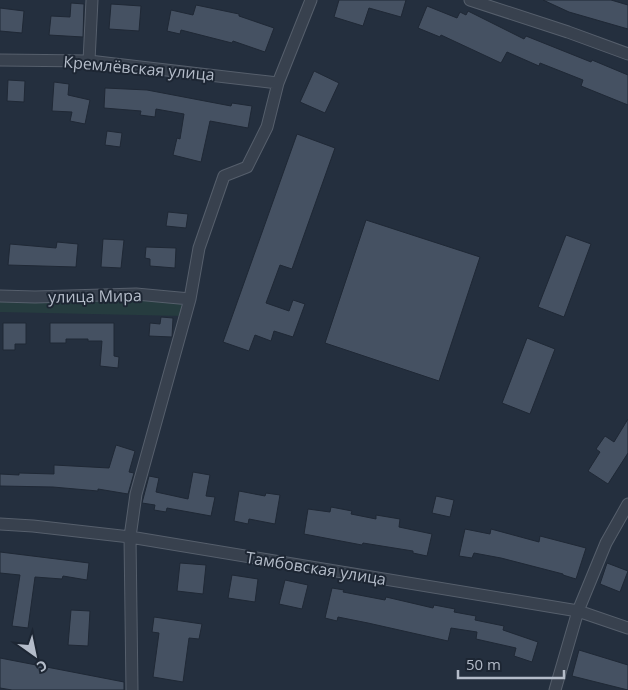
<svg xmlns="http://www.w3.org/2000/svg" width="628" height="690" font-family="'Open Sans',sans-serif">
  <rect width="100%" height="100%" fill="#242f3e"/>
  <path fill="#263c3f" d="M0 297 169 300 179 303 184 307 183 316 0 312Z"/>
  <path fill="#455162" stroke="#1f2835" d="M339 0H406L401 17 369 8 363 26 334 17Z
    M543 0H611L628 5V29L569 12Z
    M71 3 84 4 83 37 49 35 51 16 70 17Z
    M111 4 141 6 139 31 109 29Z
    M196 5 239 14V16L274 28 265 52 233 41 232 43 181 30 180 34 167 31 171 10 193 15Z
    M427 6 457 18 460 12 466 15 468 11 524 39 526 36 591 62 592 60 628 75V105L581 86 583 80 540 63 539 66 507 52 501 63 441 35 440 37 418 28Z
    M0 8 24 11 22 33 0 31Z
    M314 71 339 83 325 113 300 102Z
    M8 80 25 81 24 102 7 101Z
    M54 82 69 84 68 95 90 100 85 124 70 121 72 112 52 111Z
    M105 88 147 90 231 106 232 103 252 106 248 128 210 121 201 162 173 155 177 138 180 139 184 114 156 109 155 117 140 115 141 111 104 108Z
    M107 131 122 133 120 147 105 145Z
    M297 134 335 148 292 269 280 265 266 303 289 311 293 300 305 304 293 337 274 331 271 341 255 335 249 351 223 342Z
    M168 212 188 214 186 228 166 226Z
    M366 220 480 257 439 381 325 343Z
    M566 235 591 244 564 317 538 307Z
    M103 239 124 240 121 268 101 267Z
    M57 242 78 244 76 267 8 265 10 244 56 248Z
    M146 247 176 248 175 268 150 266V259L145 258Z
    M161 317 173 318 172 337 149 336 150 323 160 324Z
    M3 323H26V344H15V350H3Z
    M50 323H114V356L119 357 118 368 100 366 102 341H88V339H66V343H50Z
    M527 338 555 349 530 414 502 403Z
    M628 419V453L608 484 588 471 600 452 596 449 605 436 614 442Z
    M116 445 135 451 129 472 134 473 128 494 98 489V491L53 487 0 486V474L19 475V473L54 474V465L109 468Z
    M193 472 210 475 206 496 215 497 211 516 167 508 166 512 154 510 155 505 142 503 149 476 159 478 156 492 188 499Z
    M239 491 265 496 266 493 280 495 275 524 249 519 248 524 234 521Z
    M436 496 454 500 450 517 432 513Z
    M331 507 352 511 351 514 376 519V515L400 519 399 527 432 534 427 556 413 553V551L363 543 362 545 304 534 308 509 330 512Z
    M465 529 490 534 491 529 539 542 540 536 586 548 576 579 563 575V574L501 558 474 553 472 558 459 556Z
    M0 552 89 563 87 580 63 576 62 579 35 577 28 628 12 626 20 575 0 573Z
    M180 563 206 565 203 594 177 591Z
    M607 563 628 571 620 592 600 584Z
    M232 575 258 579 255 602 228 598Z
    M285 580 308 585 302 609 279 604Z
    M332 588 344 590 343 592 385 600 386 597 433 608 434 605 455 609 454 612 476 616 475 620 504 626 503 630 538 642 532 662 514 656 516 648 476 639 477 632 451 628 448 641 368 623 338 617 337 621 325 618Z
    M71 610 90 611 88 646 68 645Z
    M154 617 202 624 199 639 189 638 183 682 153 677 159 633 152 632Z
    M579 650 628 665V690L572 676Z
    M0 658 124 682V690H12L0 688Z"/>
  <g fill="none" stroke-linecap="round" stroke-linejoin="round">
    <defs>
      <path id="minor" d="M470 0 568 32 628 54
        M0 60 89 61 278 83
        M89 61 92 0
        M0 296 35 297 136 294 190 299
        M0 524 33 526 130 537 578 611 628 628
        M132 690 130 537 136 494 190 299 199 248 224 176 247 167 267 127 278 83 311 0
        M555 690 578 611 606 543 628 504"/>
    </defs>
    <use href="#minor" stroke="#565f6c" stroke-width="13"/>
    <use href="#minor" stroke="#38414e" stroke-width="11"/>
  </g>
  <g text-anchor="middle" stroke-width="4" stroke-linejoin="round" paint-order="stroke">
    <g font-size="16" fill="#b4bcc9" stroke="#1d2633">
      <text transform="translate(139 68) rotate(5)" y="6">Кремлёвская улица</text>
      <text transform="translate(95 296) rotate(-1)" y="6">улица Мира</text>
      <text transform="translate(316 568) rotate(9)" y="6">Тамбовская улица</text>
    </g>
  </g>
  <g transform="translate(35 655) rotate(147)" stroke="#1d2633" stroke-width="4" paint-order="stroke">
  <path d="M0-4L9 19L0 12L-9 19Z" fill="#b4bcc9"/>
  <text y="-8" font-size="14" font-weight="bold" text-anchor="middle" fill="#b4bcc9">С</text>
  </g>
  <path d="M458 670v8h106v-8" fill="none" stroke="#b4bcc9" stroke-width="2.5"/>
  <text x="466" y="670" font-size="15" fill="#b4bcc9" stroke="#1d2633" stroke-width="4" paint-order="stroke">50 m</text>
</svg>
